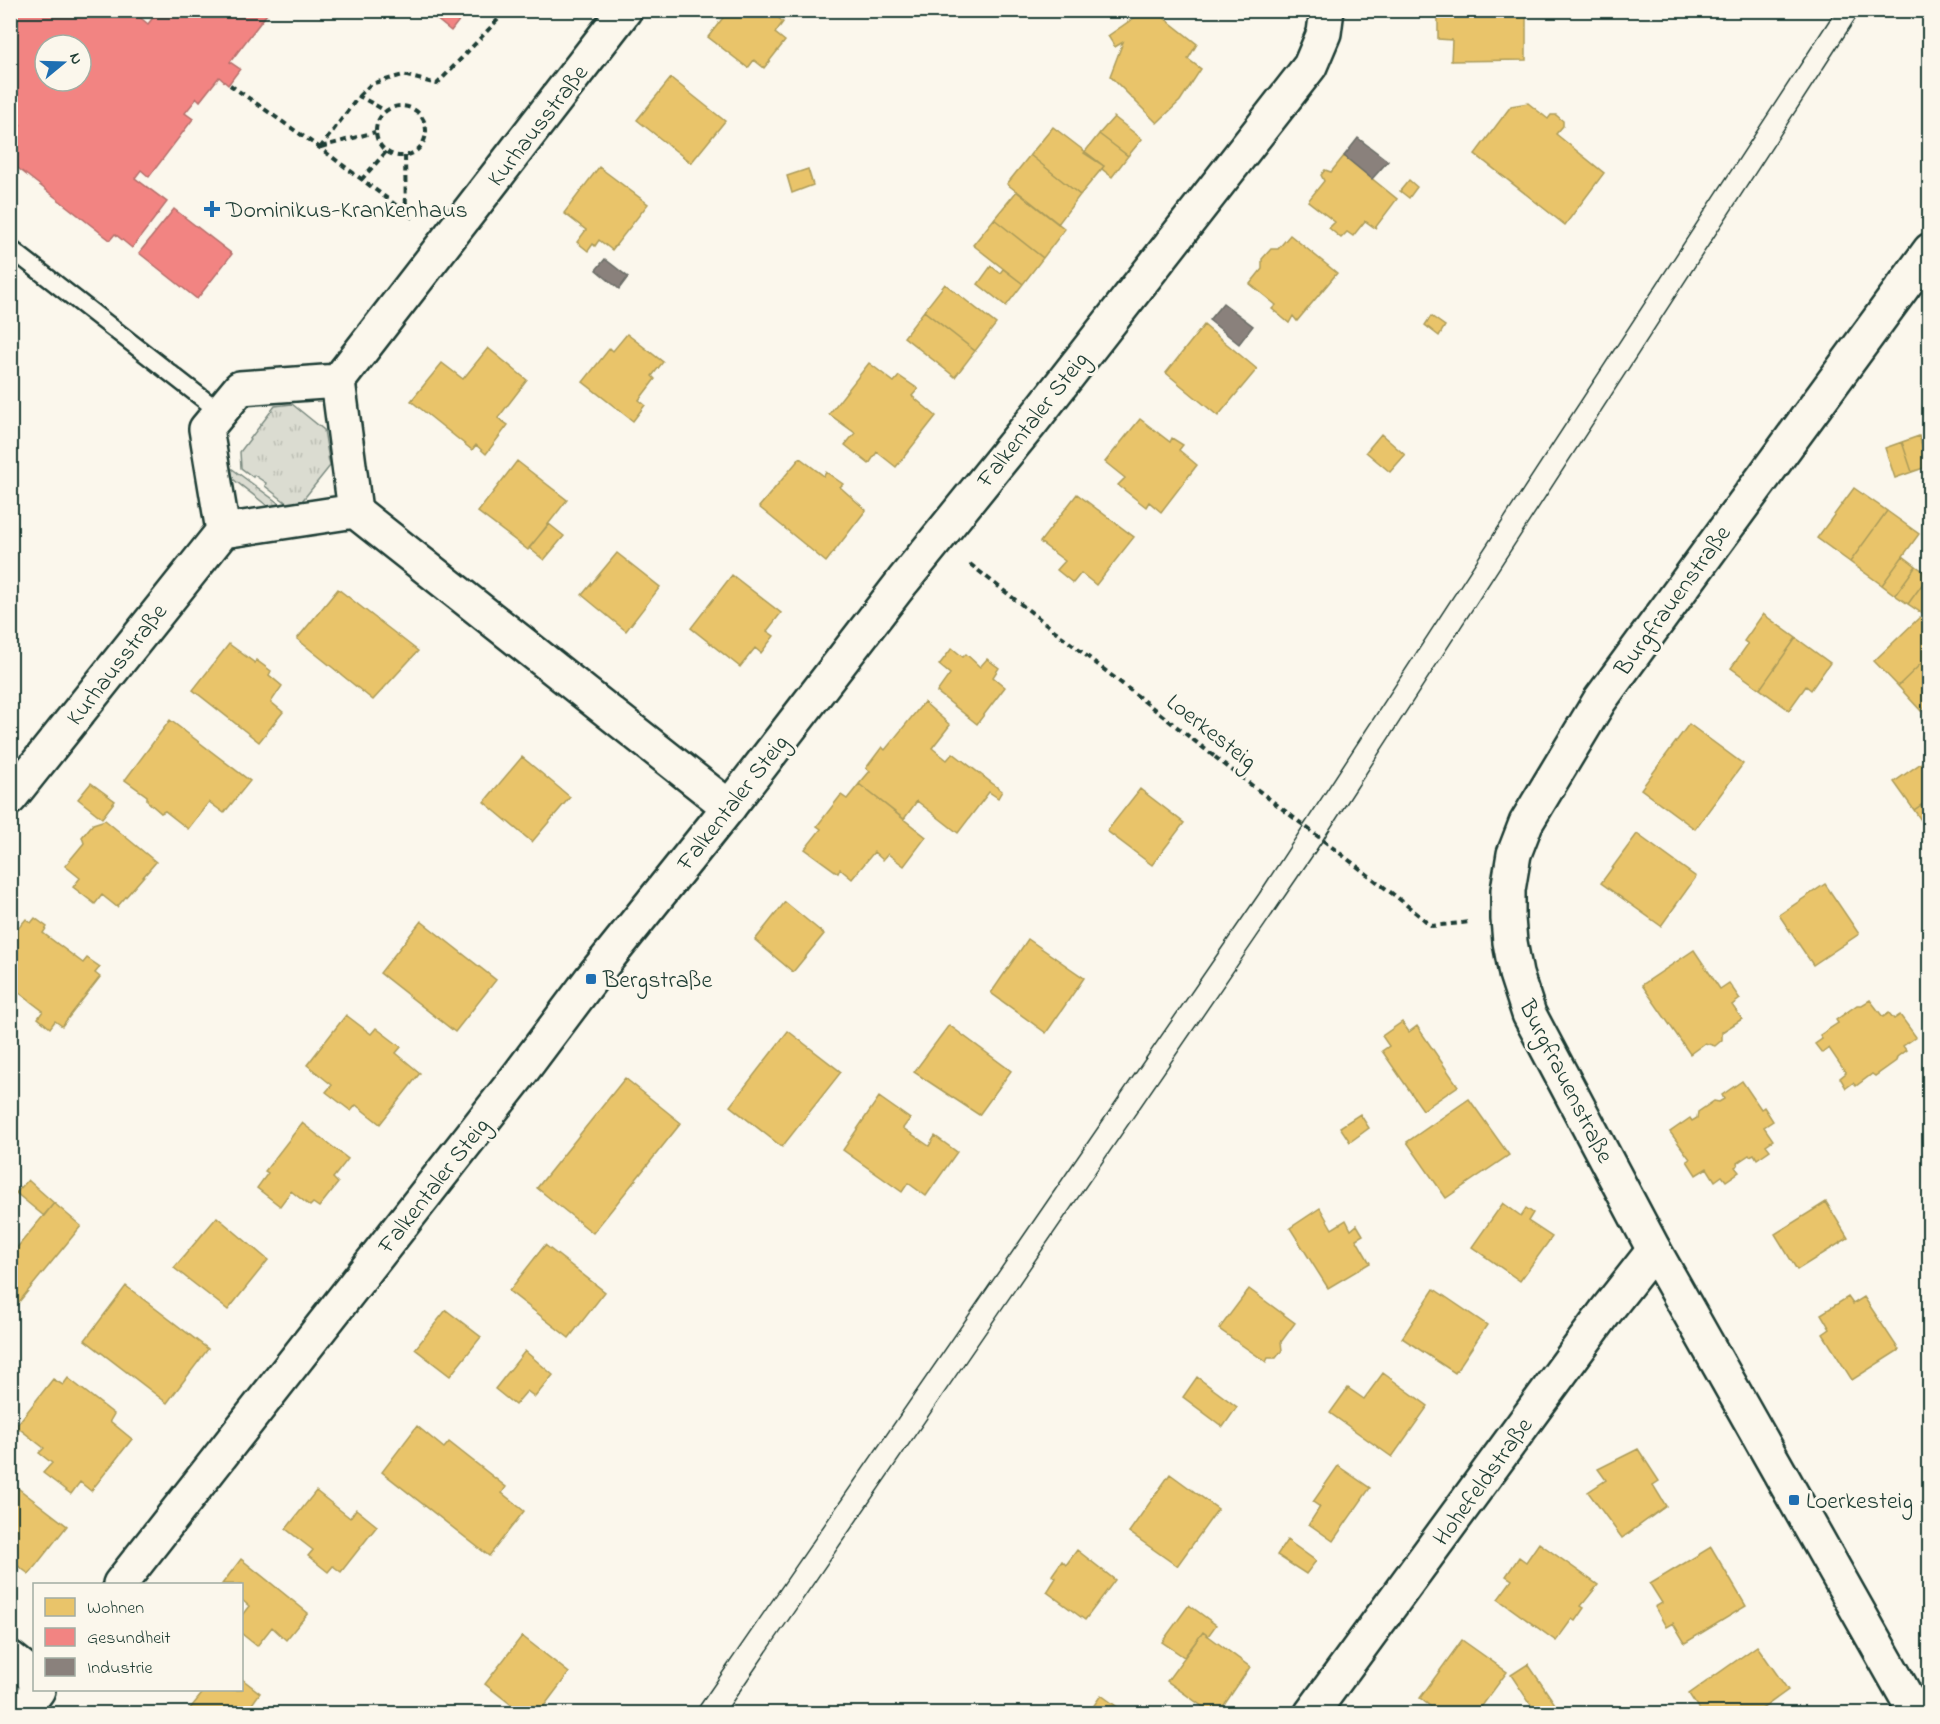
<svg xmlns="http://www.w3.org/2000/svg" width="1940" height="1724" font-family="'Indie Flower',sans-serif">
  <defs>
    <pattern id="grass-tufts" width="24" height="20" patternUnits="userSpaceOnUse" patternTransform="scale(1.5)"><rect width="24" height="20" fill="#dbdcd1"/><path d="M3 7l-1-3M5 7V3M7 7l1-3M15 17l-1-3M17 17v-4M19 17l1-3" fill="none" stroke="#bcbeb4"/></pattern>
  </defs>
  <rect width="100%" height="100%" fill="#fbf7ec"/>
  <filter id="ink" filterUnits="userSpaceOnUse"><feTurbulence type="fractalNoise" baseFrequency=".0167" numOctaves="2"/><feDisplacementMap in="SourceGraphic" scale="12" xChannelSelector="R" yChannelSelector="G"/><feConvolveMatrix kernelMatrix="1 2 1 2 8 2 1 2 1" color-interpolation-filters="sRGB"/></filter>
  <g filter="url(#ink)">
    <path fill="url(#grass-tufts)" stroke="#7d8c82" stroke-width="1.5" d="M292 404 324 430 330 466 302 501 288 504 265 486 266 483 254 475 253 477 241 468 240 452 275 406Z
      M231 468 281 505 270 508 233 479Z"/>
    <path fill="#e9c46a" stroke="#ac9c5a" stroke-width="1.5" d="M729 10H779L775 15 783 22 775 33 785 41 764 68 754 60 748 68 708 37Z
      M1141 10H1154L1197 44 1188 59 1201 69 1180 101 1157 123 1110 76 1123 42 1115 47 1108 36 1138 15Z
      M1438 10H1526V60L1451 61 1452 40 1438 39Z
      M671 78 725 121 691 163 637 120Z
      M1528 103 1548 119 1551 115H1556L1563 121V126L1556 134 1604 173 1565 225 1475 154 1511 106Z
      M1114 117 1142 139 1128 156 1099 134Z
      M1053 127 1104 166 1080 195 1030 155Z
      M1099 134 1128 156 1112 177 1102 169 1104 166 1084 153Z
      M1030 155 1080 195 1058 224 1007 184Z
      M1344 156 1397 199 1375 228 1365 221 1353 236 1347 232 1341 238 1329 228 1335 222 1308 201 1324 181 1321 175 1325 170 1331 172Z
      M599 167 648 204 612 250 599 240 595 246 593 244 588 251 577 242 586 230 564 213Z
      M808 169 813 185 792 193 787 176Z
      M1409 180 1417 187 1409 198 1400 191Z
      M1017 191 1065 229 1043 258 994 219Z
      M994 219 1043 258 1023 284 973 245Z
      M1290 235 1337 273 1297 321 1293 316 1289 323 1272 309 1276 305 1250 284 1262 269V259L1271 249H1278Z
      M991 266 1000 273 1003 269 1023 284 1006 306 978 284Z
      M945 284 996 324 975 351 924 311Z
      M924 311 975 351 955 377 904 337Z
      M1431 316 1445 326 1439 336 1425 325Z
      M1204 325 1257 369 1218 416 1166 373Z
      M627 334 663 362 652 376 655 379 639 400 645 405 633 421 583 382 610 348 613 351Z
      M488 348 527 380 498 418 508 425 486 454 476 445 472 450 411 401 442 363 463 379Z
      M869 363 894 382 899 376 918 389 912 396 936 416 896 467 877 452 869 464 845 445 855 433 829 414Z
      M1140 419 1170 442 1172 438 1183 445 1179 450 1197 465 1161 512 1149 502 1146 507 1118 485 1125 478 1105 462Z
      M1381 434 1405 455 1390 472 1366 452Z
      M1919 436 1929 466 1912 472 1902 442Z
      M1902 442 1912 472 1895 478 1885 448Z
      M800 458 824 476 826 472 843 484 840 487 866 510 826 562 759 507Z
      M517 461 567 500 528 550 478 512Z
      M1854 488 1887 511 1850 562 1817 538Z
      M1077 494 1134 537 1096 585 1081 573 1073 583 1057 570 1065 561 1040 542Z
      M1887 511 1919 534 1882 585 1850 562Z
      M549 524 564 536 544 560 529 548Z
      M617 553 660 587 626 631 582 595Z
      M1903 556 1916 566 1895 595 1882 585Z
      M1916 566 1929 575 1908 604 1895 595Z
      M732 575 781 613 767 631 774 636 761 653 755 648 740 667 691 628Z
      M1929 575 1930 605 1923 614 1908 604Z
      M338 589 418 651 373 700 297 639Z
      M1763 614 1796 638 1760 689 1731 668 1748 644 1744 641Z
      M1920 617 1930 627V655L1898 686 1874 661Z
      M1796 638 1830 663 1811 690 1806 686 1789 710 1760 689Z
      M229 644 255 663 256 660 271 671 269 675 282 686 271 702 283 712 259 742 193 690Z
      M952 648 963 657 966 654 980 667 987 659 999 668 993 677 1005 687 977 724 937 692 950 674 939 665Z
      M1930 655V703L1921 711 1898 686Z
      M924 702 950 725 932 748 947 760 953 753 1002 791 998 798 989 792 958 833 917 801 904 819 859 784 870 771 866 768 882 747 885 750Z
      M170 720 250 781 224 813 209 802 188 829 165 811 161 813 147 801V796L125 780Z
      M1689 724 1743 764 1695 829 1641 789Z
      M522 757 570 797 532 842 484 802Z
      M1930 757V799L1914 810 1894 782Z
      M91 783 115 801 102 818 78 799Z
      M859 784 926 837 904 866 888 854 883 860 874 852 852 879 840 869 838 873 805 849 821 829 817 826 841 795 847 799Z
      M1140 789 1184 823 1152 865 1107 831Z
      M1930 799V833L1914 810Z
      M105 820 156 862 117 907 102 895 95 904 73 887 80 878 65 866 84 843 82 837 93 824Z
      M1637 834 1696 877 1661 926 1601 883Z
      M1825 884 1859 934 1813 965 1779 915Z
      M785 902 824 934 793 972 755 940Z
      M35 918 47 927 43 933 83 963 87 958 100 967 95 973 100 977 62 1026 55 1021 50 1028 38 1018 43 1011 10 986V938L26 919 31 923Z
      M421 921 496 980 455 1032 380 973Z
      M1028 939 1084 978 1046 1033 991 993Z
      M1694 950 1720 989 1729 983 1740 999 1732 1005 1742 1019 1722 1032V1040L1715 1046 1705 1043 1690 1054 1642 985Z
      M1870 1000 1883 1017 1889 1013 1894 1019 1900 1015 1916 1037 1903 1046 1906 1050 1897 1057 1896 1061 1875 1076 1872 1074 1856 1086 1853 1083 1846 1088 1840 1078 1846 1073 1829 1048 1822 1053 1815 1044 1822 1039 1820 1035 1838 1023 1836 1020 1857 1005H1862Z
      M346 1015 371 1034 376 1028 401 1047 396 1053 420 1073 380 1124 356 1105 351 1111 326 1092 332 1085 307 1065Z
      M1402 1022 1409 1032 1417 1026 1458 1086 1423 1110 1382 1051 1389 1046 1382 1036Z
      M949 1025 1011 1071 979 1115 914 1072Z
      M788 1031 841 1072 782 1147 730 1106Z
      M625 1078 681 1123 593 1233 537 1188Z
      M1742 1081 1761 1109 1764 1107 1773 1121 1764 1127 1773 1140 1766 1145 1770 1150 1757 1159 1754 1154 1750 1156 1749 1155 1737 1163 1738 1165 1735 1167 1739 1172 1726 1181 1722 1176 1715 1181 1707 1168 1696 1175 1687 1161 1690 1159 1670 1132 1690 1118 1692 1121 1697 1118 1698 1112 1714 1101 1719 1102 1724 1099 1722 1095Z
      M879 1097 910 1119 903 1128 929 1146 935 1136 957 1152 926 1196 908 1183 902 1192 843 1150Z
      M1469 1099 1509 1155 1446 1198 1407 1142Z
      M1360 1114 1369 1128 1350 1142 1340 1127Z
      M302 1123 348 1159 333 1178 338 1183 319 1207 313 1203 310 1206 291 1191 280 1206 257 1188 268 1173 265 1171Z
      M28 1180 54 1203 44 1216 16 1193Z
      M1826 1202 1848 1238 1797 1270 1775 1234Z
      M54 1203 81 1226 10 1313V1256Z
      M1503 1203 1521 1216 1526 1208 1533 1213 1528 1221 1552 1237 1520 1281 1472 1247Z
      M1320 1208 1332 1229 1346 1220 1351 1230 1357 1225 1363 1235 1356 1239 1370 1263 1328 1288 1290 1228Z
      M217 1217 268 1260 228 1310 174 1268Z
      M545 1245 605 1292 569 1338 509 1291Z
      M126 1286 208 1349 167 1403 85 1340Z
      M1249 1289 1295 1323 1281 1342 1282 1350 1276 1358H1268L1266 1362 1219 1329Z
      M1434 1289 1487 1325 1455 1373 1402 1338Z
      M1848 1297 1853 1304 1864 1297 1899 1350 1852 1380 1823 1334 1830 1329 1821 1314Z
      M446 1310 481 1337 450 1376 415 1349Z
      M525 1351 553 1375 535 1397 527 1391 515 1405 495 1389Z
      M1383 1373 1428 1406 1392 1457 1330 1413 1348 1388 1364 1399Z
      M1197 1377 1237 1407 1223 1427 1183 1397Z
      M68 1378 114 1414 110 1421 132 1439 91 1491 80 1482 71 1494 43 1473 52 1463 39 1453 44 1448 16 1426 53 1379 63 1385Z
      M417 1426 444 1448 449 1442 506 1487 502 1493 524 1511 489 1556 382 1472Z
      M1638 1449 1659 1481 1653 1485 1666 1506 1622 1538 1588 1492 1606 1480 1598 1469Z
      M1338 1466 1370 1488 1333 1541 1309 1524 1320 1507 1313 1502Z
      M1170 1474 1218 1509 1177 1566 1129 1532Z
      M10 1482 67 1526 29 1574 10 1560Z
      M316 1491 350 1518 356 1509 377 1526 341 1572 333 1566 328 1572 308 1556 313 1550 286 1529Z
      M1287 1540 1316 1561 1306 1574 1277 1555Z
      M1539 1543 1598 1585 1581 1606 1584 1608 1575 1621 1572 1619 1556 1641 1498 1599 1512 1580 1506 1576 1519 1557 1526 1562Z
      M1711 1547 1746 1606 1685 1643 1673 1623 1666 1627 1655 1607 1662 1603 1650 1584Z
      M1077 1550 1115 1580 1085 1620 1047 1592 1056 1578 1052 1575 1062 1561 1066 1565Z
      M241 1559 308 1613 286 1640 272 1627 257 1646 242 1634V1615L249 1606 242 1600V1584H222Z
      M1189 1605 1216 1625 1208 1636 1203 1632 1184 1657 1162 1642Z
      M1203 1632 1250 1667 1218 1714H1213L1167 1681Z
      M522 1636 569 1673 538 1714H523L485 1684Z
      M1462 1640 1507 1672 1476 1714H1440L1420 1698Z
      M1757 1646 1788 1690 1755 1714H1702L1689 1694Z
      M1528 1664 1557 1707 1548 1714H1537L1511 1675Z
      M242 1679 260 1693 245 1714H192L188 1711 205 1690H242Z
      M1101 1695 1127 1714H1088Z"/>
    <path fill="#f28482" stroke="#b36f6b" stroke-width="1.5" fill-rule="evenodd" d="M10 10H131L148 24 159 10H270L230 62 240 69 228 85 219 77 200 101 197 98 185 113 193 119 149 177 141 170 135 178 167 202 132 248 115 234 110 240 10 162V139L21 125 10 116ZM45 45H81V81H45Z
      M425 10H467L451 31Z
      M174 209 232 254 197 299 139 253Z"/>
    <path fill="#8a817c" stroke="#6a6d66" stroke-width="1.5" d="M1358 138 1388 161 1372 179 1344 156Z
      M605 259 628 277 619 289 596 270Z
      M1223 303 1253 326 1239 344 1209 320Z"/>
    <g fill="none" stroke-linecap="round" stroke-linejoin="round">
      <defs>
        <path id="lane" d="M10 248 220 412"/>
        <path id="street" d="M355 511 338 381 625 10
          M355 511 729 807
          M223 531 206 429 240 388 338 381
          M10 798 223 531 355 511
          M10 1658 34 1677
          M1311 1714 1606 1311 1654 1250 1916 1714"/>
        <path id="secondary" d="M1654 1250 1529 1014 1516 974 1510 942 1508 919V890L1514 854 1526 823 1600 700 1930 250
          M120 1584 519 1075 591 979 729 807 903 581 1031 423 1310 66 1324 33 1327 10
          M20 1714 38 1690"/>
      </defs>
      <use href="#lane" stroke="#1f3d34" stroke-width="21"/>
      <use href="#street" stroke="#1f3d34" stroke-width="38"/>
      <use href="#secondary" stroke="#1f3d34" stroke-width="38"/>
      <path stroke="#1f3d34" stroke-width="4" stroke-dasharray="6 4.5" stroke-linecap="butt" d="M230 85 320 148 413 218
        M359 96 371 84 403 75 437 84 507 10
        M376 131a25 25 0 1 1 50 0a25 25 0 1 1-50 0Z
        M321 147 375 132
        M320 148 359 96 386 111
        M405 156 406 213
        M361 180 386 152
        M970 564 1215 757
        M1398 898 1432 926 1470 922"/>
      <use href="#lane" stroke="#fbf7ec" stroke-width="16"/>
      <use href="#street" stroke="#fbf7ec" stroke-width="33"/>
      <use href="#secondary" stroke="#fbf7ec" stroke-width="33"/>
      <path stroke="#1f3d34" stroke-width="1.5" d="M694 1714 1259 894 1836 10
        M724 1714 1315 852 1861 10"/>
      <path stroke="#1f3d34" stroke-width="4" stroke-dasharray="6 4.5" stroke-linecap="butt" d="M1215 757 1398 898"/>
    </g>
  </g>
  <g fill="#1f6fb2" stroke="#fbf7ec" stroke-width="2">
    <path d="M209 200h6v6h6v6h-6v6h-6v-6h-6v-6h6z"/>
    <rect x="585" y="973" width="12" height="12" rx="3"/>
    <rect x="1788" y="1494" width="12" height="12" rx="3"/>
  </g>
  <g text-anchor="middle" stroke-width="6" stroke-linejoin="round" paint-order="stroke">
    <g font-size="24" fill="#1f3d34" stroke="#fbf7ec">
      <text transform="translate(537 125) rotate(-52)" y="8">Kurhausstraße</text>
      <text transform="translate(1032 419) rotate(-52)" y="8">Falkentaler Steig</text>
      <text transform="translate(1672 600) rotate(-54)" y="8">Burgfrauenstraße</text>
      <text transform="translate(116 664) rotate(-52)" y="8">Kurhausstraße</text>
      <text transform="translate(1212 731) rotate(38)" y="8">Loerkesteig</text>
      <text transform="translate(732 802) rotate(-52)" y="8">Falkentaler Steig</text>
      <text transform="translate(1567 1081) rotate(63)" y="8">Burgfrauenstraße</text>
      <text transform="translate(433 1185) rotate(-52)" y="8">Falkentaler Steig</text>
      <text transform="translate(1482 1481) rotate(-54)" y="8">Hohefeldstraße</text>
    </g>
    <g font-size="24" fill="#1f3d34" stroke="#fbf7ec" text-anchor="start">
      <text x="226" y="217">Dominikus-Krankenhaus</text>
      <text x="603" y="987">Bergstraße</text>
      <text x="1806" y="1508">Loerkesteig</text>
    </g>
  </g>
  <rect width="1940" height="1724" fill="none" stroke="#fbf7ec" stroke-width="36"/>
  <rect x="18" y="18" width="1904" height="1688" fill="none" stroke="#1f3d34" stroke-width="2" filter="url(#ink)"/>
  <rect x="33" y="1583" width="210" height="108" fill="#fbf7ec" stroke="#a3ada2" stroke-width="1.5"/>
  <rect x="45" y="1598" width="30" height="18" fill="#e9c46a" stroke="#a3ada2" stroke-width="1.5"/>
  <text x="87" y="1613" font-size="18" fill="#1f3d34">Wohnen</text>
  <rect x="45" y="1628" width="30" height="18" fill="#f28482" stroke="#a3ada2" stroke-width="1.5"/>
  <text x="87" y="1643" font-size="18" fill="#1f3d34">Gesundheit</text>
  <rect x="45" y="1658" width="30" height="18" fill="#8a817c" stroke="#a3ada2" stroke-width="1.5"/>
  <text x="87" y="1673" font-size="18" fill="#1f3d34">Industrie</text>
  <g transform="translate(63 63) rotate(71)"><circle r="28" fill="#fbf7ec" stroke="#a3ada2" stroke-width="1.5"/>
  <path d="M0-4.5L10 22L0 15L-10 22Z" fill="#1f6fb2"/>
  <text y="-9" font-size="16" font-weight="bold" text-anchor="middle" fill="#1f3d34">N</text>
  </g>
</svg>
